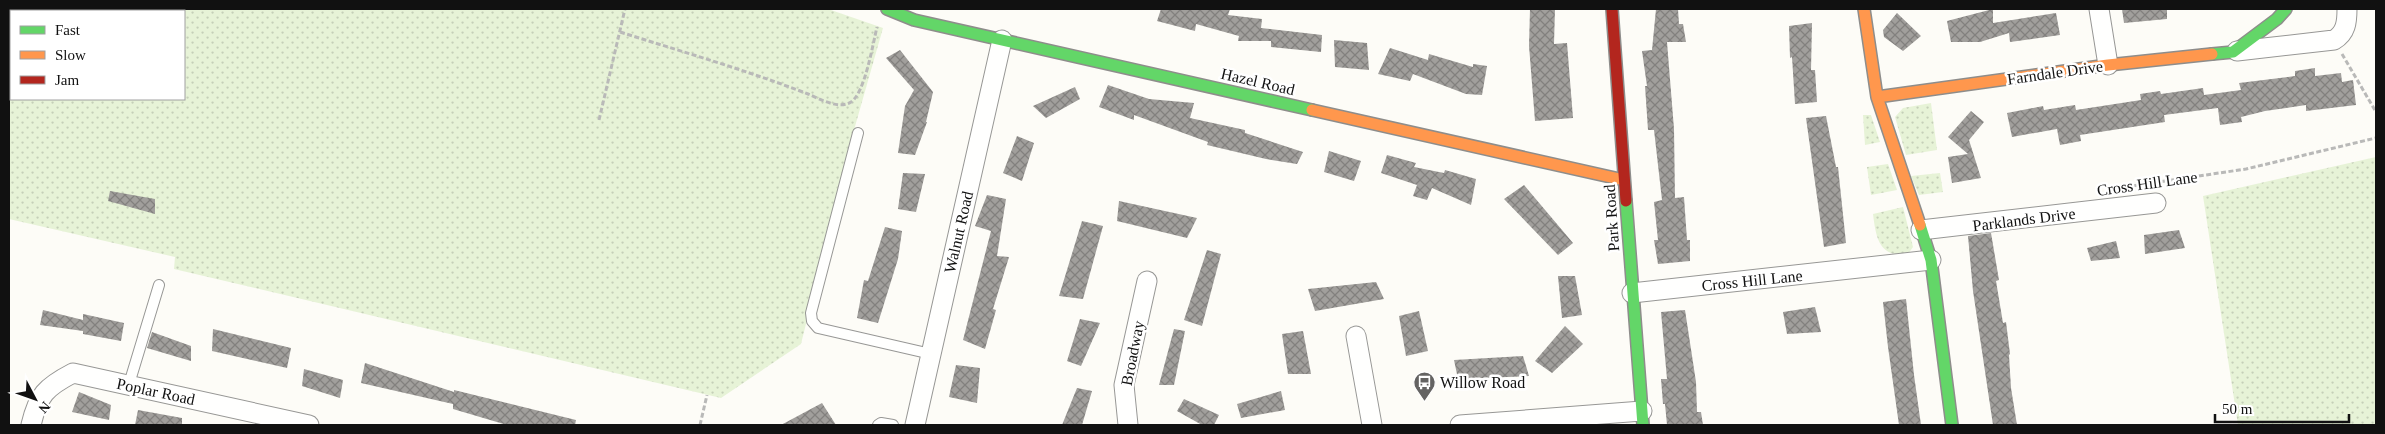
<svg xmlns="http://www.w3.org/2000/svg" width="2385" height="434" font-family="Georgia,serif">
  <defs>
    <pattern id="grass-dots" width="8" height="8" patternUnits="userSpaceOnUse" patternTransform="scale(1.25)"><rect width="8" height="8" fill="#e7f3d7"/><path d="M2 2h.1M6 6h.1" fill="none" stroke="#c5cfb8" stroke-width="1.8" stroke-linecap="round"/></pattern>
    <pattern id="building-cross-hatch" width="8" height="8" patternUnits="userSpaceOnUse" patternTransform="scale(1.25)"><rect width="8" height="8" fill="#a19f9c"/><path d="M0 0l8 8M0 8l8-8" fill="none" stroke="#82807e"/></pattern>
  </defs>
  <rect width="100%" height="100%" fill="#fdfcf7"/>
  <path fill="url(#grass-dots)" fill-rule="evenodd" d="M9 9H828L883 28 854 130 801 344 721 398 174 269 175 257 9 219ZM11 11H184V99H11Z
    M1931 103 1937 150 1906 155 1895 117 1903 108Z
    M1863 115H1871L1880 142 1865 145Z
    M2376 157V425H2238L2203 196Z
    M1888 164 1897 190 1871 195 1867 167Z
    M1940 173 1943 192 1919 195 1911 176Z
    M1903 207 1913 247 1908 254C1879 258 1876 238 1873 214Z"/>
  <path fill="url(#building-cross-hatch)" d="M1161 9H1230L1228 15 1262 19 1261 28 1322 35 1321 52 1271 47V41H1238L1239 36 1196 24 1195 31 1157 21Z
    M1530 9H1555L1554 44 1567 43 1573 118 1535 121 1529 46Z
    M1656 9H1678L1679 24H1683L1686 42H1667L1674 129 1675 198 1684 197 1687 240H1690V261L1658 264 1654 240H1658L1654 202 1662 200 1654 130H1648L1645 86H1647L1642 51 1652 50Z
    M1993 9V23L2056 13 2060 35 2010 42 2009 33 1980 42H1951L1947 21Z
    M2122 9H2167V19L2124 23Z
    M1897 13 1921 36 1903 51 1884 37 1883 30Z
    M1812 23 1811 70H1815L1817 102 1795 104 1792 57 1790 58 1789 26Z
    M1334 40 1367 43 1369 70 1335 67Z
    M1390 48 1428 60 1429 54 1473 67V64L1487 66 1482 95 1466 94 1413 74 1410 81 1378 74Z
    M900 50 933 92 926 122H927L915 155 898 153 905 106 914 90 886 58Z
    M2315 68V76L2341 73 2342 82 2353 80 2356 105 2306 111V105L2265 111 2241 117 2242 122 2220 125 2218 108 2164 115 2165 122 2080 135 2081 141 2060 145 2057 129 2012 137 2007 113 2043 106 2044 110 2075 105 2076 110 2141 100 2140 94 2160 91 2161 94 2203 88 2204 95 2241 90 2239 83 2295 76V71Z
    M1108 85 1149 99 1194 103 1190 118 1245 130V133L1303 152 1297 164 1266 159 1207 145 1208 142 1134 115V120L1099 107Z
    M1075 87 1080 99 1046 118 1033 106Z
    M1971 111 1984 122 1969 140 1981 178 1952 183 1948 157 1968 154 1948 137Z
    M1826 116 1836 167H1838L1846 243 1824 247 1806 118Z
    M1017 136 1034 143 1022 181 1003 173Z
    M1329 151 1361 161 1354 181 1324 172Z
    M1387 155 1416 163 1414 167 1444 173 1445 170 1476 179 1471 205 1432 188 1427 200 1413 196 1417 185 1381 173Z
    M903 173 925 174 916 212 898 209Z
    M1524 185 1573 243 1558 255 1504 199Z
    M110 191 155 199V214L108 201Z
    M987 195 1006 199 997 256 1009 257 993 309 996 310 985 349 963 340 991 231 975 226Z
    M1119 201 1197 218 1187 238 1117 221Z
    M1082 221 1103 226 1083 299 1059 296Z
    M885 227 902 231 898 259 878 323 857 318 864 280 868 281Z
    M2179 230 2185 248 2145 254 2144 235Z
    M1991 233 1999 280 1996 281 2003 323 2006 322 2010 354 2009 355 2011 388 2017 425H1993L1973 291 1968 236Z
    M2116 241 2120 258 2091 261 2087 248Z
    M1207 250 1221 254 1202 326 1184 320Z
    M1558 276H1575L1582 315 1562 318Z
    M1376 282 1384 299 1315 311 1308 289Z
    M1906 299 1914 375 1921 425H1899L1888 347 1883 302Z
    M1815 307 1821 332 1787 334 1783 312Z
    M43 310 83 320V314L124 323 121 341 83 334V331L40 325Z
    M1685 310 1696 382 1697 412H1701L1703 425H1667L1665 404H1663L1661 379H1667L1661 312Z
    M1419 311 1428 351 1406 356 1399 316Z
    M1080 319 1100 323 1081 366 1067 361Z
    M1565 326 1583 344 1552 373 1535 361Z
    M213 329 291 348 287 368 212 351Z
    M1174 329 1185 331 1174 385H1159Z
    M1303 331 1311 374H1288L1282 334Z
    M152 332 191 346V361L147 348Z
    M1523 356 1529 376 1458 379 1454 360Z
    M365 363 454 392V390L576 420 575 425H507L453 409V404L361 383Z
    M956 365 980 368 977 403 949 397Z
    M304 369 343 380 340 398 302 386Z
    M1077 388 1092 391 1082 425H1062Z
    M1281 391 1285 410 1241 418 1237 404Z
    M79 392 111 405 109 420 72 412Z
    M1184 399 1219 415 1214 425H1202L1177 411Z
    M822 403 836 425H781Z
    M138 410 182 418V425H135Z"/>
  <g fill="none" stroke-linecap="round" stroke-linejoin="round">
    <defs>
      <path id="lane" d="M858 133 811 313 812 321 818 328 931 354
        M129 384 159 285
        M878 425 881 423 893 425"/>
      <path id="street" d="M2099 9 2108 65
        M2237 51 2334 40C2346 33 2347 22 2347 9
        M1921 230 2156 203
        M1632 293 1931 260
        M1356 336 1372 425
        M31 425C38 395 46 387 73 373L309 425
        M915 425 1002 40
        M1128 425 1124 385 1147 281
        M1460 425 1642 411"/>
      <path id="fast" d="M887 9 914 20 1312 110
        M2212 54 2233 52 2277 19 2286 9
        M1626 201 1643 425
        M1920 225 1931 260 1952 425"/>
      <path id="slow" d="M1864 9 1877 97 1920 225
        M1877 97 2108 65 2212 54
        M1312 110 1624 180"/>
      <path id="jam" d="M1612 9 1626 201"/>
    </defs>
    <use href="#lane" stroke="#979795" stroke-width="12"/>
    <use href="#street" stroke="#979795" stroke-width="21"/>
    <use href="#fast" stroke="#8e8d8b" stroke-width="14"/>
    <use href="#slow" stroke="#8e8d8b" stroke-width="14"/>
    <use href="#jam" stroke="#8e8d8b" stroke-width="14"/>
    <path stroke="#b9b9b8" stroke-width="3" stroke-dasharray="5 2.5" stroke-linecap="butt" d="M620 32C683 52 746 70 808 94 820 99 839 110 851 102 865 93 873 43 877 27
      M2342 54 2376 112
      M599 120 625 9
      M2132 186 2246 169 2376 138
      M700 425 707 395"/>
    <use href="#lane" stroke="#fffffe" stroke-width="10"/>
    <use href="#street" stroke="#fffffe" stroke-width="19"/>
    <use href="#fast" stroke="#63d668" stroke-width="11"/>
    <use href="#slow" stroke="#ff974d" stroke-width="11"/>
    <use href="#jam" stroke="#b3261e" stroke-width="11"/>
  </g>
  <defs>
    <symbol id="bus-pin" viewBox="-11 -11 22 30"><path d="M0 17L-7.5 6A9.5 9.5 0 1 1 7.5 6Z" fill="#646362" stroke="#fff"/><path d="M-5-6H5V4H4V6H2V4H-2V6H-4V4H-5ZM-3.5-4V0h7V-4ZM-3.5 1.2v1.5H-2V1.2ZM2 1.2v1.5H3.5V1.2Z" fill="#fff"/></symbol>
  </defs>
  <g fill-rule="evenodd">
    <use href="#bus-pin" x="1412" y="370" width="25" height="34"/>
  </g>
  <g text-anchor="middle" stroke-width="5" stroke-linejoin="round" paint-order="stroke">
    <g font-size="16" fill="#111" stroke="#fff">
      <text transform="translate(2055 72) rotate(-8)" y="6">Farndale Drive</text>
      <text transform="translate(1258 81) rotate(13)" y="6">Hazel Road</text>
      <text transform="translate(2147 183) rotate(-8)" y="6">Cross Hill Lane</text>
      <text transform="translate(1611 218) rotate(-94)" y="6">Park Road</text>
      <text transform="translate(2024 219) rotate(-7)" y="6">Parklands Drive</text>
      <text transform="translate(958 232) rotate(-77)" y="6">Walnut Road</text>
      <text transform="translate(1752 280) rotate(-6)" y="6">Cross Hill Lane</text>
      <text transform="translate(1132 353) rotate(-79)" y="6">Broadway</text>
      <text transform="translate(156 391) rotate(12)" y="6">Poplar Road</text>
    </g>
    <g font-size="16" fill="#111" stroke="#fff" text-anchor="start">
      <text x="1440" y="388">Willow Road</text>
    </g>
  </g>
  <rect width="2385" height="434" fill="none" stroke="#111111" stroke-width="20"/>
  <rect x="10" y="10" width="175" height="90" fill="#ffffff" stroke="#a0a0a0"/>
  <rect x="20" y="26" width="25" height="8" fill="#63d668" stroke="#a0a0a0"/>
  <text x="55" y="35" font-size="15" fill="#111111">Fast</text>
  <rect x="20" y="51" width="25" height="8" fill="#ff974d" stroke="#a0a0a0"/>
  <text x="55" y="60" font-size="15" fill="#111111">Slow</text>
  <rect x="20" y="76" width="25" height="8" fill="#b3261e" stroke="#a0a0a0"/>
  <text x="55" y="85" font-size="15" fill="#111111">Jam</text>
  <g transform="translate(35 399) rotate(131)" stroke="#ffffff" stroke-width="4" paint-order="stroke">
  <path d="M0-4L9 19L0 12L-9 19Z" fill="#111111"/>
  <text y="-8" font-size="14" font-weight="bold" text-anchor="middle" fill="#111111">N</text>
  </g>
  <path d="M2215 414v8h134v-8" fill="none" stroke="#111111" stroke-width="2.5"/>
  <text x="2222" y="414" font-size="15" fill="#111111" stroke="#ffffff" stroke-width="4" paint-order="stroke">50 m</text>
</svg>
